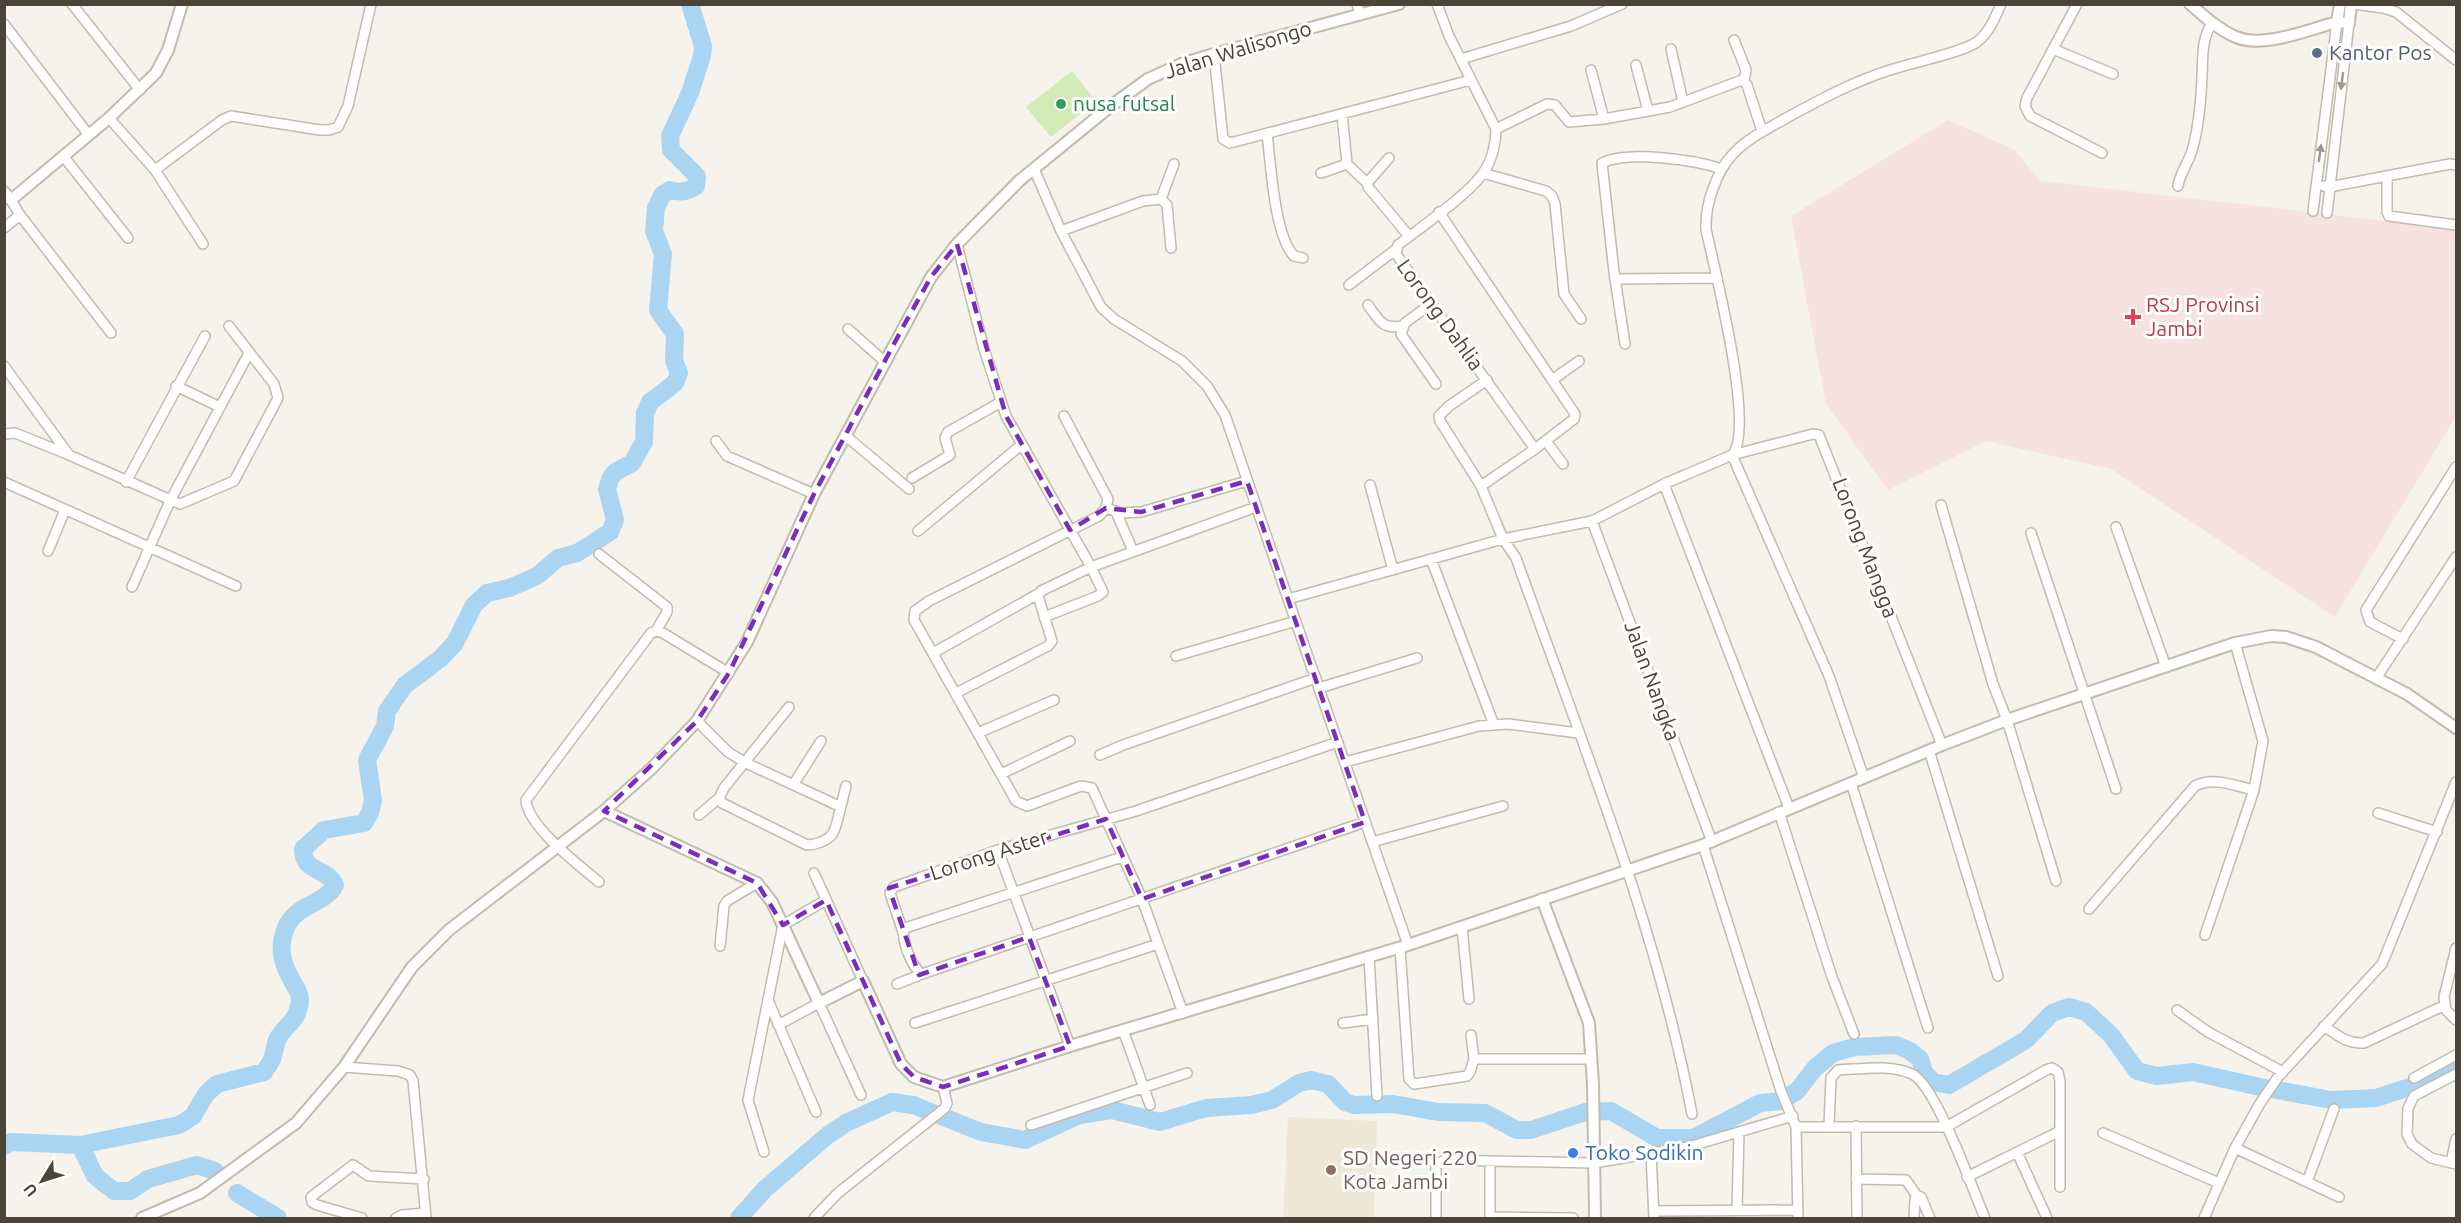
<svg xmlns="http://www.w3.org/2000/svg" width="2461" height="1223" font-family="Ubuntu,sans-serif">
  <rect width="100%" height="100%" fill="#f6f3ec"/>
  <path fill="#efe8d6" d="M1288 1117 1377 1121 1374 1218H1283Z"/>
  <path fill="#f6e3e0" d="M1948 120 2015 150 2040 181 2456 229V416L2335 617 2111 469 1986 441 1888 490 1826 404 1791 216Z"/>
  <path fill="#d2eab5" d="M1072 71 1096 101 1051 137 1026 107Z"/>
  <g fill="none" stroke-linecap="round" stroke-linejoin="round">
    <path stroke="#a9d4f2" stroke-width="18" d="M80 1145 95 1176 114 1191H130L148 1179 197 1165 215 1171
      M4 1146 11 1142 80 1145 179 1125 193 1116 206 1094 217 1084 264 1072C267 1067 272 1062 273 1056 275 1051 275 1043 278 1038 286 1024 299 1021 300 999 300 994 297 990 295 986 284 967 277 952 285 930 295 903 325 905 335 885 325 866 303 873 303 849L324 830 364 823 370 813 373 800 367 760 385 726 387 711 405 685 440 659 455 643 474 605 487 593 509 588 537 576 558 558 577 553 610 532 615 520 607 489 610 479 615 472 632 463 644 442 645 413 650 402 675 383 679 373 674 361 675 334 658 310 663 254 654 231 656 208 662 195 670 190C680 193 687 192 696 186L697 176 671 150 670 136 690 93 702 56 703 46 690 4
      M237 1193 278 1218
      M739 1218 765 1189 828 1135 846 1123 892 1102 913 1105 981 1132 1025 1140 1079 1115 1112 1110 1160 1122 1206 1108 1251 1105 1272 1100 1299 1083 1311 1080 1328 1084 1345 1102 1354 1105 1393 1104 1438 1112 1485 1113 1517 1130H1531L1585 1112 1611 1111 1657 1138H1694L1760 1103 1781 1101 1797 1091 1815 1068 1833 1053 1855 1047 1896 1045 1910 1051 1920 1059 1924 1072 1933 1082 1949 1085 2026 1040 2052 1013 2069 1007 2086 1012 2111 1035 2137 1071 2157 1076 2193 1072 2260 1087 2331 1100 2376 1098 2428 1081 2456 1066"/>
    <defs>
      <path id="minor" d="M72 4 140 90
        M1357 4 1360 15
        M1437 4 1449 36 1496 129C1496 143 1492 161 1483 173 1469 194 1420 228 1398 245L1396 254 1535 449
        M2077 4 2027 98 2025 106 2030 116 2102 153
        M2353 4 2383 8 2396 12 2456 60
        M4 24 88 134
        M1734 40 1746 70 1744 81
        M1671 49 1683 102
        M2053 49 2113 74
        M1214 54 1223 139 1230 143 1471 80
        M1461 59 1571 26 1622 4
        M1636 65 1648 111
        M1591 70 1604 119
        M109 118 155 170 203 244
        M1496 129 1547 104 1555 105 1569 122 1604 119 1670 107 1742 80 1747 85 1762 131
        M1267 134C1271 164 1274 235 1294 256L1303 258
        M64 157 128 238
        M1389 158 1368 182V187L1409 236
        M1347 164 1368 184
        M1034 169 1061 231 1101 307 1114 319 1182 361 1207 386 1225 415 1288 599 1503 539 1516 558C1581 741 1656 923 1692 1114
        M155 170 222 120 231 116 320 130H329L338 127 348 106 371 4
        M1321 173 1347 164 1342 114
        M1483 173 1546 191 1552 196 1555 204 1564 294 1581 319
        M2387 176V212L2389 216 2456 225
        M2178 186C2180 172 2190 161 2193 147 2199 125 2201 100 2202 77 2203 58 2201 40 2212 23
        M2324 186 2329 187 2450 164 2456 165
        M1161 199 1174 164
        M2313 211 2337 22
        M1439 212 1575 414 1574 419 1535 449 1481 486
        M2327 213 2349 23
        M20 215 111 333
        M4 228 20 215 11 200
        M1061 231 1143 201 1161 199 1167 205 1171 248
        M957 244 984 349 1006 416 1091 567 1103 592 1098 596 1044 617
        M1615 279 1716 278
        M1349 285 1395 250
        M1432 303 1405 323 1401 334 1436 384
        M1368 305C1379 320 1382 330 1403 326
        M848 329 885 362
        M1625 344 1614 272 1602 163C1628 150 1695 160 1722 169
        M4 366 69 455 180 504 234 481 278 398 274 384 229 326
        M1487 380 1449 406 1439 416 1440 421 1481 486 1503 539 1592 521 1664 484 1732 455C1756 429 1714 268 1706 229 1705 205 1716 172 1733 154 1749 137 1771 127 1790 116 1823 98 1855 81 1890 70 1911 63 1961 53 1977 42 1989 33 1995 18 2001 4
        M1552 380 1579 361
        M176 386 220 407
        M1064 416 1108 499 1106 508 1099 516 929 601 915 611 914 620 1016 801 1027 806 1081 786 1092 788 1142 899 1183 1013
        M4 434 15 433 67 454
        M846 436 909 489
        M716 441 727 456 814 494
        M1546 441 1563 464
        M1732 455 1813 434 1819 435 1942 745
        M1732 455 1829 676 1864 778
        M912 478 950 455 945 438 948 432 1001 402
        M4 482 236 586
        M126 482 205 336
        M1664 484 1789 808
        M1370 485 1393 570
        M1941 505 1993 684 2007 720 2056 881
        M1106 508 1121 513 1141 512 1247 481
        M1116 512 1133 551
        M1592 521 1712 842
        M2116 527 2166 667
        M918 531 1021 445
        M2031 533 2116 789
        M48 551 65 510
        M599 554 667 607V612L656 631
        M1431 559 1494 725
        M132 587 170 501 249 353
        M1288 599 1408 945
        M2403 639 2370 622 2366 610 2456 467
        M933 653 1038 594
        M1176 656 1296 621
        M2377 677 2456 557
        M1319 688 1417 658
        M956 693 1048 646 1052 641 1038 596 1041 591 1091 567 1256 507
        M789 707 724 788 719 798 722 803 807 845C815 845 828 841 833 833 837 827 843 796 846 786
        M697 721 728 752 746 763 839 806
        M978 733 1054 700
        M1929 750 1998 976
        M1100 755 1123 745 1316 678
        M1345 762 1479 726 1508 724 1578 733
        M1001 774 1070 741
        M1851 783 1928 1028
        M793 785 821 741
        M1779 812 1832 977 1854 1034
        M2378 813 2437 832
        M699 815 719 798
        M1372 842 1503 806
        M1703 845 1781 1091 1796 1127 1798 1218
        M998 850 1070 1046
        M1122 857 905 928C900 938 912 968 922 974L1365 822
        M814 873 863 981
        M599 882C580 866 527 826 526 800L651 633 656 631 663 633 729 673
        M2089 909 2195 786C2213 776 2235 786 2254 790
        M1462 927 1469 999
        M903 932 890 893 894 887 998 850 1136 811 1338 742
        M2205 935 2254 790 2263 741 2235 643
        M720 946 724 906 727 901 757 883
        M1400 948 1409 1079 1414 1084 1467 1076 1470 1072 1474 1059H1591
        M2456 948 2444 997 2446 1010 2456 1020
        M1369 957 1377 1096
        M897 984 922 974
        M768 1000 816 1112
        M2177 1010 2208 1032 2283 1072
        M915 1023 1158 944
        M1343 1023 1373 1019
        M778 1025 819 1003 861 1095
        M2324 1026C2337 1035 2347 1044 2364 1043L2445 1005
        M1123 1030 1150 1105
        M1471 1035 1474 1059
        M344 1067 398 1071 410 1075 413 1081 426 1218
        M2456 1074 2414 1096 2408 1108 2407 1134 2412 1144 2431 1158 2456 1164
        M2414 1078 2456 1055
        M1031 1125 1187 1073
        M1829 1126 1831 1078 1838 1070C1862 1069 1890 1064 1912 1074 1936 1085 1973 1191 1985 1218
        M1856 1126 1857 1218
        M1796 1127H1946L2046 1070 2052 1068 2058 1072 2060 1081V1187
        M2103 1133 2219 1183
        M2235 1148 2339 1197
        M764 1152 748 1100 783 925 826 900
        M2017 1152 2047 1218
        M1651 1153 1654 1218
        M1490 1161V1218
        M2451 1163 2456 1139
        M1967 1177 2058 1132
        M1856 1179 1906 1180 1917 1196
        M2307 1182 2334 1109
        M1737 1210 1739 1132
        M1654 1211 1798 1210
        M1490 1217 1573 1218
        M362 1218 317 1205 312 1202 311 1197 353 1165 369 1176 424 1179
        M396 1218 402 1215 425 1213
        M814 1218 838 1193 945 1108 947 1103 943 1087
        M1436 1218V1166L1444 1160 1594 1163 1688 1147 1793 1116
        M1914 1218 1915 1199 1918 1196 1921 1197 1930 1218
        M2204 1218 2235 1148 2259 1105 2278 1077 2382 964 2456 782"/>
      <path id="tertiary" d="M2190 4C2204 16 2219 30 2236 37 2263 49 2310 29 2337 22L2349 23 2351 4
        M2337 22 2340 4
        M4 192 11 200 109 118 156 73 168 50 182 4
        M604 811 757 883 772 902 819 1003 863 981 901 1064 914 1077 943 1087 1070 1046 1408 945 1703 845 1942 745 2007 720 2235 643 2271 636 2286 637 2316 647 2407 694 2456 728
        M1542 899 1589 1023 1593 1085 1595 1218
        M142 1218 200 1193 296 1123 344 1067 412 967 449 930 604 811 652 768 697 721 747 642 814 494 931 277 957 244 1019 181 1112 105 1148 79 1181 64 1214 54 1399 4"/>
    </defs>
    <use href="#minor" stroke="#c2bbae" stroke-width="12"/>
    <use href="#tertiary" stroke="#c2bbae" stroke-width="14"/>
    <use href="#minor" stroke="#fff" stroke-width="9"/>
    <use href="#tertiary" stroke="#fff" stroke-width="10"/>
  </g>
  <defs><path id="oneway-solid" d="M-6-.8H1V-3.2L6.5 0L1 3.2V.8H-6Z" transform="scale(1.5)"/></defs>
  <g fill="#9c9892">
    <use href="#oneway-solid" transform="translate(2342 81) rotate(97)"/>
    <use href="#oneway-solid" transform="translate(2320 153) rotate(-82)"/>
  </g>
  <path fill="none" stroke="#7b2cbf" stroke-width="4.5" stroke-dasharray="12 8" stroke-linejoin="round" d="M957 244 1006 416 1070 530 1106 508 1141 512 1247 481 1365 822 1142 899 1106 819 889 888 919 975 1029 937 1070 1046 943 1087 914 1077 901 1064 826 900 783 925 757 883 604 811 697 721 729 673 814 494 904 325 931 277Z"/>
  <circle fill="#5c6f8a" stroke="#fff" stroke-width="2" cx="2317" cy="53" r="6"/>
  <circle fill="#2e9e5b" stroke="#fff" stroke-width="2" cx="1061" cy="104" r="6"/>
  <path fill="#e0444e" stroke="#fff" stroke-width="2" d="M2130 308h6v6h6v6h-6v6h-6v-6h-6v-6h6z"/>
  <circle fill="#3f7fe0" stroke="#fff" stroke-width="2" cx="1573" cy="1153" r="6"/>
  <circle fill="#8d6e63" stroke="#fff" stroke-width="2" cx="1331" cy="1170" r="6"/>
  <g text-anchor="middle" stroke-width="6" stroke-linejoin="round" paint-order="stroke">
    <g font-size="21" fill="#4b4439" stroke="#fff">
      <text transform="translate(1238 50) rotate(-17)" y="7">Jalan Walisongo</text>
      <text transform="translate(1440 315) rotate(54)" y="7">Lorong Dahlia</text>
      <text transform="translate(1865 548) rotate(69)" y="7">Lorong Mangga</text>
      <text transform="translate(1652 681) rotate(70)" y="7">Jalan Nangka</text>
      <text transform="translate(989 855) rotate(-18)" y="7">Lorong Aster</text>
    </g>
    <g font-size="21" fill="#4e5e75" stroke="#fff" text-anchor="start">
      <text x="2329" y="60">Kantor Pos</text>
    </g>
    <g font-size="21" fill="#27864d" stroke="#fff" text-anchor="start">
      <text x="1073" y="111">nusa futsal</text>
    </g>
    <g font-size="21" fill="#be3a42" stroke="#fff" text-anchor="start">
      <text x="2146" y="312">RSJ Provinsi<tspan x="2146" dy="24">Jambi</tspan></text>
    </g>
    <g font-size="21" fill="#366cbe" stroke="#fff" text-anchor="start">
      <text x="1585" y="1160">Toko Sodikin</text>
    </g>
    <g font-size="21" fill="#785e54" stroke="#fff" text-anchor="start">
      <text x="1343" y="1165">SD Negeri 220<tspan x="1343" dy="24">Kota Jambi</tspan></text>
    </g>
  </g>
  <rect width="2461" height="1223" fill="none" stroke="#4b4439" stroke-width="12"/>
  <g transform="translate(42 1181) rotate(232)" stroke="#ffffff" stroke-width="4.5" paint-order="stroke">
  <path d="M0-4.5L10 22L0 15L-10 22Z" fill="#4b4439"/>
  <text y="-9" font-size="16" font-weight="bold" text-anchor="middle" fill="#4b4439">U</text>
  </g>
</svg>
